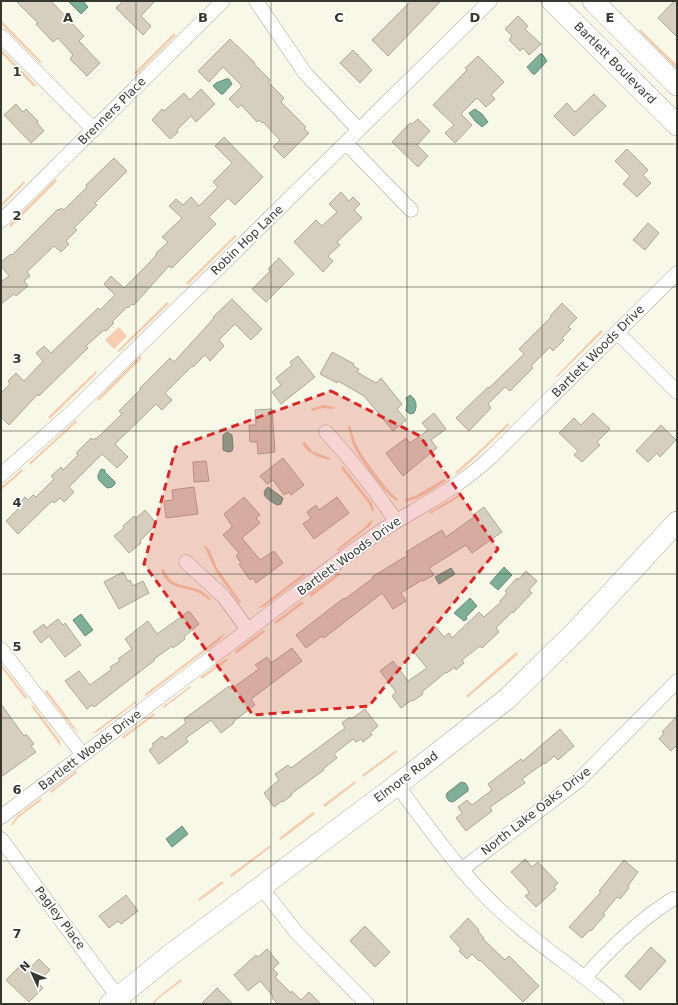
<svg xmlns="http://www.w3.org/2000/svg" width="678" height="1005" font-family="'DejaVu Sans',sans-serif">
  <rect width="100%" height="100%" fill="#f7f8e8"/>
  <path fill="#f5cdb1" d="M1 20 42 62 40 63 1 24Z
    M640 29 677 65V69L639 31Z
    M174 33 176 35 136 75 134 73Z
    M1 49 36 85 34 87 1 53Z
    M55 179 57 181 11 227 9 225Z
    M24 181 25 183 1 207V204Z
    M235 235 237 236 188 285 186 283Z
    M167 302 169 304 119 352 117 351Z
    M119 327 127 336 114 349 105 340Z
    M601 330 603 332 557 377 556 376Z
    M140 356 142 358 99 401 97 399Z
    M96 371 97 373 53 416 50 419 48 417Z
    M323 405 335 407 334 409 322 408 313 411 311 409Z
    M76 420 77 422 30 465 29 463Z
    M508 423 509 425 472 461 457 474 455 472 476 454Z
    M350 425C352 432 354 439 357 446 362 456 390 495 398 499L397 501C387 497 358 457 353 445 351 439 350 433 348 427Z
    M305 442 312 451 330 458 329 460C318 457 308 454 302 443Z
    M343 466 372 503 374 511H372L369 504 341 468Z
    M22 469 23 471 1 490V487Z
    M444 479 446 481C433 489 419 500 405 502V499L417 495Z
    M460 494 461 496 430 514 429 512Z
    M371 520 373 521 370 526 338 551 337 549 364 528Z
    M205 545 210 551 217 568 241 602 239 603 216 572 204 546Z
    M164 569C171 587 182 584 197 589 203 591 207 595 211 599L209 600C205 597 200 593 195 591 179 586 168 589 161 570Z
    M304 573 306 575 265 606 257 609Z
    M338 573 340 575 311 597 309 594Z
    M302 601 304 603 276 624 274 622Z
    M263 630 265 632 236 654 235 651Z
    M225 633 220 640 146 696 145 694Z
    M516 652 518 654 513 659 467 698 466 696Z
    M227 658 228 660 202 679 200 677Z
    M1 664 27 697 25 699 1 667Z
    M190 686 191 687 164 708 162 707Z
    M47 690 79 733 72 727 45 692Z
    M136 701 137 702 97 732 91 734Z
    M33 705 60 741 61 747 31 706Z
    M154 713 155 715 123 739 122 737 123 736Z
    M396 750 397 752 363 777 362 775Z
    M76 771 77 773 51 793 50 791Z
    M355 781 356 783 325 807 323 805Z
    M41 798 42 800 18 818 13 825H11L17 816Z
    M313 812 315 814 281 840 279 838Z
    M269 846 271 847 233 876 231 877 230 875Z
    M222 881 224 883 199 901 198 899Z
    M181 979 182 981 159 998 154 1004H151L158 997Z"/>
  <path fill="#7faf99" stroke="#698b7a" d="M68 1H83L88 7 81 14Z
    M540 54H542L547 61 535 74H533L527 67Z
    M226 79H229L232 84 223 94H221L213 86 216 83Z
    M475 109 482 114 488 122 482 127 475 121 469 113Z
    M410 395C416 399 418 406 414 413L410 414 406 411 407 403 406 398Z
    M227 432 232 435 233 447 232 451 228 452 223 450V435Z
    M101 469 105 470V472L115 482V484L112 487 107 488C98 479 95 480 101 469Z
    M268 487 283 498 281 504 277 505C270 501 258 495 268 487Z
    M504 567 512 575 498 590 490 583Z
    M451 568 455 574 439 584 435 577Z
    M470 598 477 606 466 617 467 619 464 621 454 613Z
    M81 614 93 630 85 636 73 620Z
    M461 782 465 783 468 787V791L453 802 449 801 446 797 447 793Z
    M182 826 188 834 172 847 166 839Z"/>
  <path fill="#d6cebf" stroke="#afa899" d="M16 1H51L84 36 79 41 100 63 87 76 70 59 73 55 58 38 53 42 36 24 38 23Z
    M123 1H155L141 16 151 26 143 35 116 8Z
    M411 1H441L388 56 372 40Z
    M674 1H677V37L658 18Z
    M518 16 528 26 525 29 541 44 529 55 523 48 520 51 509 40 512 36 505 29Z
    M230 39 255 63 254 64 270 80 268 82 284 98 281 102 306 127 304 129 309 133 284 158 273 147 280 140 263 122 262 123 259 120 257 122 241 105 238 108 229 99 242 86 223 67 209 82 198 71Z
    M353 50 372 70 360 83 340 63Z
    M478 56 504 82 491 95 495 99 486 107 477 98 461 114 472 125 455 143 445 133 454 125 433 105 467 70 465 68Z
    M201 89 215 104 196 122 191 116 177 130 178 132 170 139 152 120 162 109 164 111 184 93 190 100Z
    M594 94 606 106 574 136 554 116 567 103 575 112Z
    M16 104 23 112 26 109 38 121 37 123 44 131 31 143 4 115Z
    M418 119 430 131 417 145 428 156 418 167 392 142 410 123 412 124Z
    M224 137 263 177 235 205 228 198 209 217 216 224 172 268 169 266 134 305 132 304 128 308 127 307 112 322 114 323 106 331 104 330 86 346 88 348 39 396 38 394 9 425 1 417V393L10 384 8 381 16 373 24 381 43 361 36 353 44 346 51 353 98 308 100 310 115 295 104 284 111 276 124 288 150 262 157 254 156 253 168 242 162 237 182 218 169 206 176 199 183 205 191 197 199 206 218 187 213 182 232 163 215 146Z
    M627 149 648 170 643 175 651 183 637 197 623 184 630 176 615 161Z
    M114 158 127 171 95 203 97 205 74 228 77 230 66 241 69 244 61 252 54 246 27 272 30 276 24 281 28 286 16 296 14 294 1 304V282L9 276 1 266V262L11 254 12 255 58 209 59 210 61 208 64 210 87 187 86 185Z
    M341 192 349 201 353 197 360 204 354 210 362 218 337 242 340 245 328 256 333 261 323 272 294 242 316 220 322 226 337 212 329 204Z
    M648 223 659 233 645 250 633 240Z
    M279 258 294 274 266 302 252 289 270 271 268 269Z
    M232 299 262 329 251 340 235 324 219 340 224 346 210 361 205 355 193 367 192 366 165 393 172 400 162 410 156 404 115 444 128 457 117 468 102 454 69 487 74 492 64 502 60 498 54 503 52 501 18 534 6 521 18 509 16 506 25 497 28 500 33 495 36 497 54 479 51 476 61 467 63 470 78 455 76 453 91 438 93 440 95 438 96 439 122 414 119 411 141 389 140 388 170 358 174 362 214 318 213 317Z
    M562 303 577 318 568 327 571 329 562 338 564 340 553 351 550 347 531 366 533 368 510 391 505 387 488 404 491 408 469 431 456 418 488 387 489 388 524 354 519 349 551 317 550 316Z
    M332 352 354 364 353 366 359 369 357 372 376 383 381 378 402 404 397 409 406 420 393 431 364 396 338 381 337 383 320 374Z
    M298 356 315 377 281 404 272 392 281 385 276 378 292 365 290 362Z
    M272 409 275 452 258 454 257 442H250L249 425H256L255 410Z
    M434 413 446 429 431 440 437 448 403 476 386 453 406 438 410 443 428 430 422 423Z
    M593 413 610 429 597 442 600 445 582 462 574 455 578 451 559 433 574 418 581 425Z
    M661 425 676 440 660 457 657 453 648 462 636 451Z
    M283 458 304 485 291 495 289 492 284 495 273 480 267 484 260 476Z
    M206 461 209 481 194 482 193 462Z
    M194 487 198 514 166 518 164 501 173 500 172 490Z
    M244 497 260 515 256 518 260 523 242 538 260 560 274 551 283 563 256 583 253 578 250 580 239 564 241 563 236 556 239 553 223 535 232 527V526L224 514Z
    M337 497 349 513 314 539 303 524 311 518 307 512 316 505 319 510Z
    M484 507 502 532 472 553 466 545 429 568 434 575 423 581 422 580 401 593 406 601 393 609 382 593 324 638 322 636 306 648 296 635 344 598 345 599 373 578 372 577 408 555 406 552 442 530 446 537 474 517 473 515Z
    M145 510 157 524 140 541 141 543 129 553 114 536 124 528 123 526 134 516 136 518Z
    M526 571 537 581 529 590 532 593 513 613 512 612 496 628 499 632 482 648 480 646 462 660 464 663 456 670 455 667 447 673 446 672 422 692 423 694 413 701 412 700 401 708 392 696 396 692 380 671 393 661 408 681 427 668 412 650 429 636 427 633 435 626 444 637 449 633 452 638 479 612 484 617 501 602 500 601 507 593 505 591 517 578 518 580Z
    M123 572 128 581 130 580 133 586 143 581 149 593 119 609 104 582Z
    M189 611 199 624 184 637 185 639 173 648 172 646 154 659 155 660 94 707 92 705 87 709 65 681 79 671 90 685 112 669 110 667 120 661 118 659 132 649 125 639 148 621 157 634Z
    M58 619 63 625 65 623 81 645 65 657 49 636 41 643 33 632 44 624 46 628Z
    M292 648 302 661 251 699 255 705 233 722 234 723 221 733 211 720 186 738 188 742 159 764 149 750 154 746 152 744 162 736 165 739 186 723 184 719 229 686 231 689 259 669 255 665 267 657 271 663Z
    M1 704 24 736 26 734 34 744 31 746 36 752 1 777Z
    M365 709 378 726 370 733 372 735 363 742 361 739 356 742 353 739 334 754 337 758 323 769 324 770 291 794 292 795 283 802 282 801 274 807 264 793 279 780 275 774 288 765 291 768 345 728 342 723 350 717 351 719Z
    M677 716V745L671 751 659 739 664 733 662 732Z
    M560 729 574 746 558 760 554 756 545 764 544 763 522 779 525 783 490 807 492 811 466 831 456 818 462 813 458 807 467 800 472 805 492 790 488 784 521 759 523 761Z
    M525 859 532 867 538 862 558 883 554 887 556 889 536 907 525 896 529 893 527 889 511 872Z
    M624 860 638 872 628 886 629 888 620 899 617 897 603 914 605 915 591 931 590 930 582 938 569 927 601 892 599 891Z
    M126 895 138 911 121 924 118 921 109 928 99 916Z
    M468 918 479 930 478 931 484 938 483 939 505 960 509 956 539 986 523 1002 480 960 479 961 472 954 467 959 459 951 461 949 450 937Z
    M365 926 390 952 375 967 350 941Z
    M651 947 666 961 640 990 625 976Z
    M267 949 279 963 273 969 278 974 275 977 291 993 292 991 301 1000 309 992 321 1004H278L272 998 273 996 260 981 248 991 234 975 256 955 258 957Z
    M39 959 50 970 37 982 43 988 29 1002 6 980 20 966 26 972Z
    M217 988 233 1004H201Z"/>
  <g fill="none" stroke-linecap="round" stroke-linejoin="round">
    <defs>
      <path id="street" d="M256 1 305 73 359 130
        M1 36 94 130
        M346 143 411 210
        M1 221 223 1
        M617 332 677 392
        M326 432C352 460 375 490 396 521
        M1 475 73 411 490 1
        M186 562 224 597 248 630
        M1 649 83 755
        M397 785C430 829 462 876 503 913 539 946 581 972 617 1004
        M1 817 339 561C358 547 377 533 397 521 432 500 461 485 491 457L677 273
        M1 839 123 1004
        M461 870 577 782 677 681
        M261 887 296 932 367 1004
        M585 977C611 948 640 919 673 899"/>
      <path id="secondary" d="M552 1 677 125
        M593 1 677 85
        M110 1004 169 956 397 785 508 698 577 630 677 522"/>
    </defs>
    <use href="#street" stroke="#a9aa9b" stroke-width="15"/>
    <use href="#secondary" stroke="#a9aa9b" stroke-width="22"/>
    <use href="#street" stroke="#fff" stroke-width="14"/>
    <use href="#secondary" stroke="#fff" stroke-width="21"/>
  </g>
  <path fill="#d62828" fill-opacity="0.2" stroke="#d62828" stroke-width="3" stroke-dasharray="8 5" stroke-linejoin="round" d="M331 391 420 436 498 549 369 706 253 715 144 564 176 447Z"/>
  <path fill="none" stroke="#363731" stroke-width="1" stroke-opacity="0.55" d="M136 1V1004M271 1V1004M407 1V1004M542 1V1004M1 144H677M1 287H677M1 431H677M1 574H677M1 718H677M1 861H677"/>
  <g text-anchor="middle" stroke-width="3.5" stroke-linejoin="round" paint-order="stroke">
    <g font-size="12" fill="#363731" stroke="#fff">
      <text transform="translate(615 63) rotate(45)" y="4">Bartlett Boulevard</text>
      <text transform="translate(112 111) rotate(-45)" y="4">Brenners Place</text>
      <text transform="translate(247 240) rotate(-44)" y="4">Robin Hop Lane</text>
      <text transform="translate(598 351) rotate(-45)" y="4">Bartlett Woods Drive</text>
      <text transform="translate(349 556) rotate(-36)" y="4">Bartlett Woods Drive</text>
      <text transform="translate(90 750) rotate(-37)" y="4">Bartlett Woods Drive</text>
      <text transform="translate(406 777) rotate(-37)" y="4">Elmore Road</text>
      <text transform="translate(536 811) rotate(-38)" y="4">North Lake Oaks Drive</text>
      <text transform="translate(60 918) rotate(53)" y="4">Pagley Place</text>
    </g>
  </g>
  <g font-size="13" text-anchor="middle" font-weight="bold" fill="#363731" stroke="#fff" stroke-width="3.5" stroke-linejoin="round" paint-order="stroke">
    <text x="68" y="22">A</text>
    <text x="203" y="22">B</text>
    <text x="339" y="22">C</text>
    <text x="475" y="22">D</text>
    <text x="610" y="22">E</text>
    <text x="17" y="76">1</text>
    <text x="17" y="220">2</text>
    <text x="17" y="363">3</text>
    <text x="17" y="507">4</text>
    <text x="17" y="651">5</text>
    <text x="17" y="794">6</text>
    <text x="17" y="938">7</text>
  </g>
  <rect width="678" height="1005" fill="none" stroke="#363731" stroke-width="4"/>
  <g transform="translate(32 973) rotate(314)" stroke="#ffffff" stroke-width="3" paint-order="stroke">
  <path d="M0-3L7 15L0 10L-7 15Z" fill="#363731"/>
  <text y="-6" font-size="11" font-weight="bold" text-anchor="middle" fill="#363731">N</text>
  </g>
</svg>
